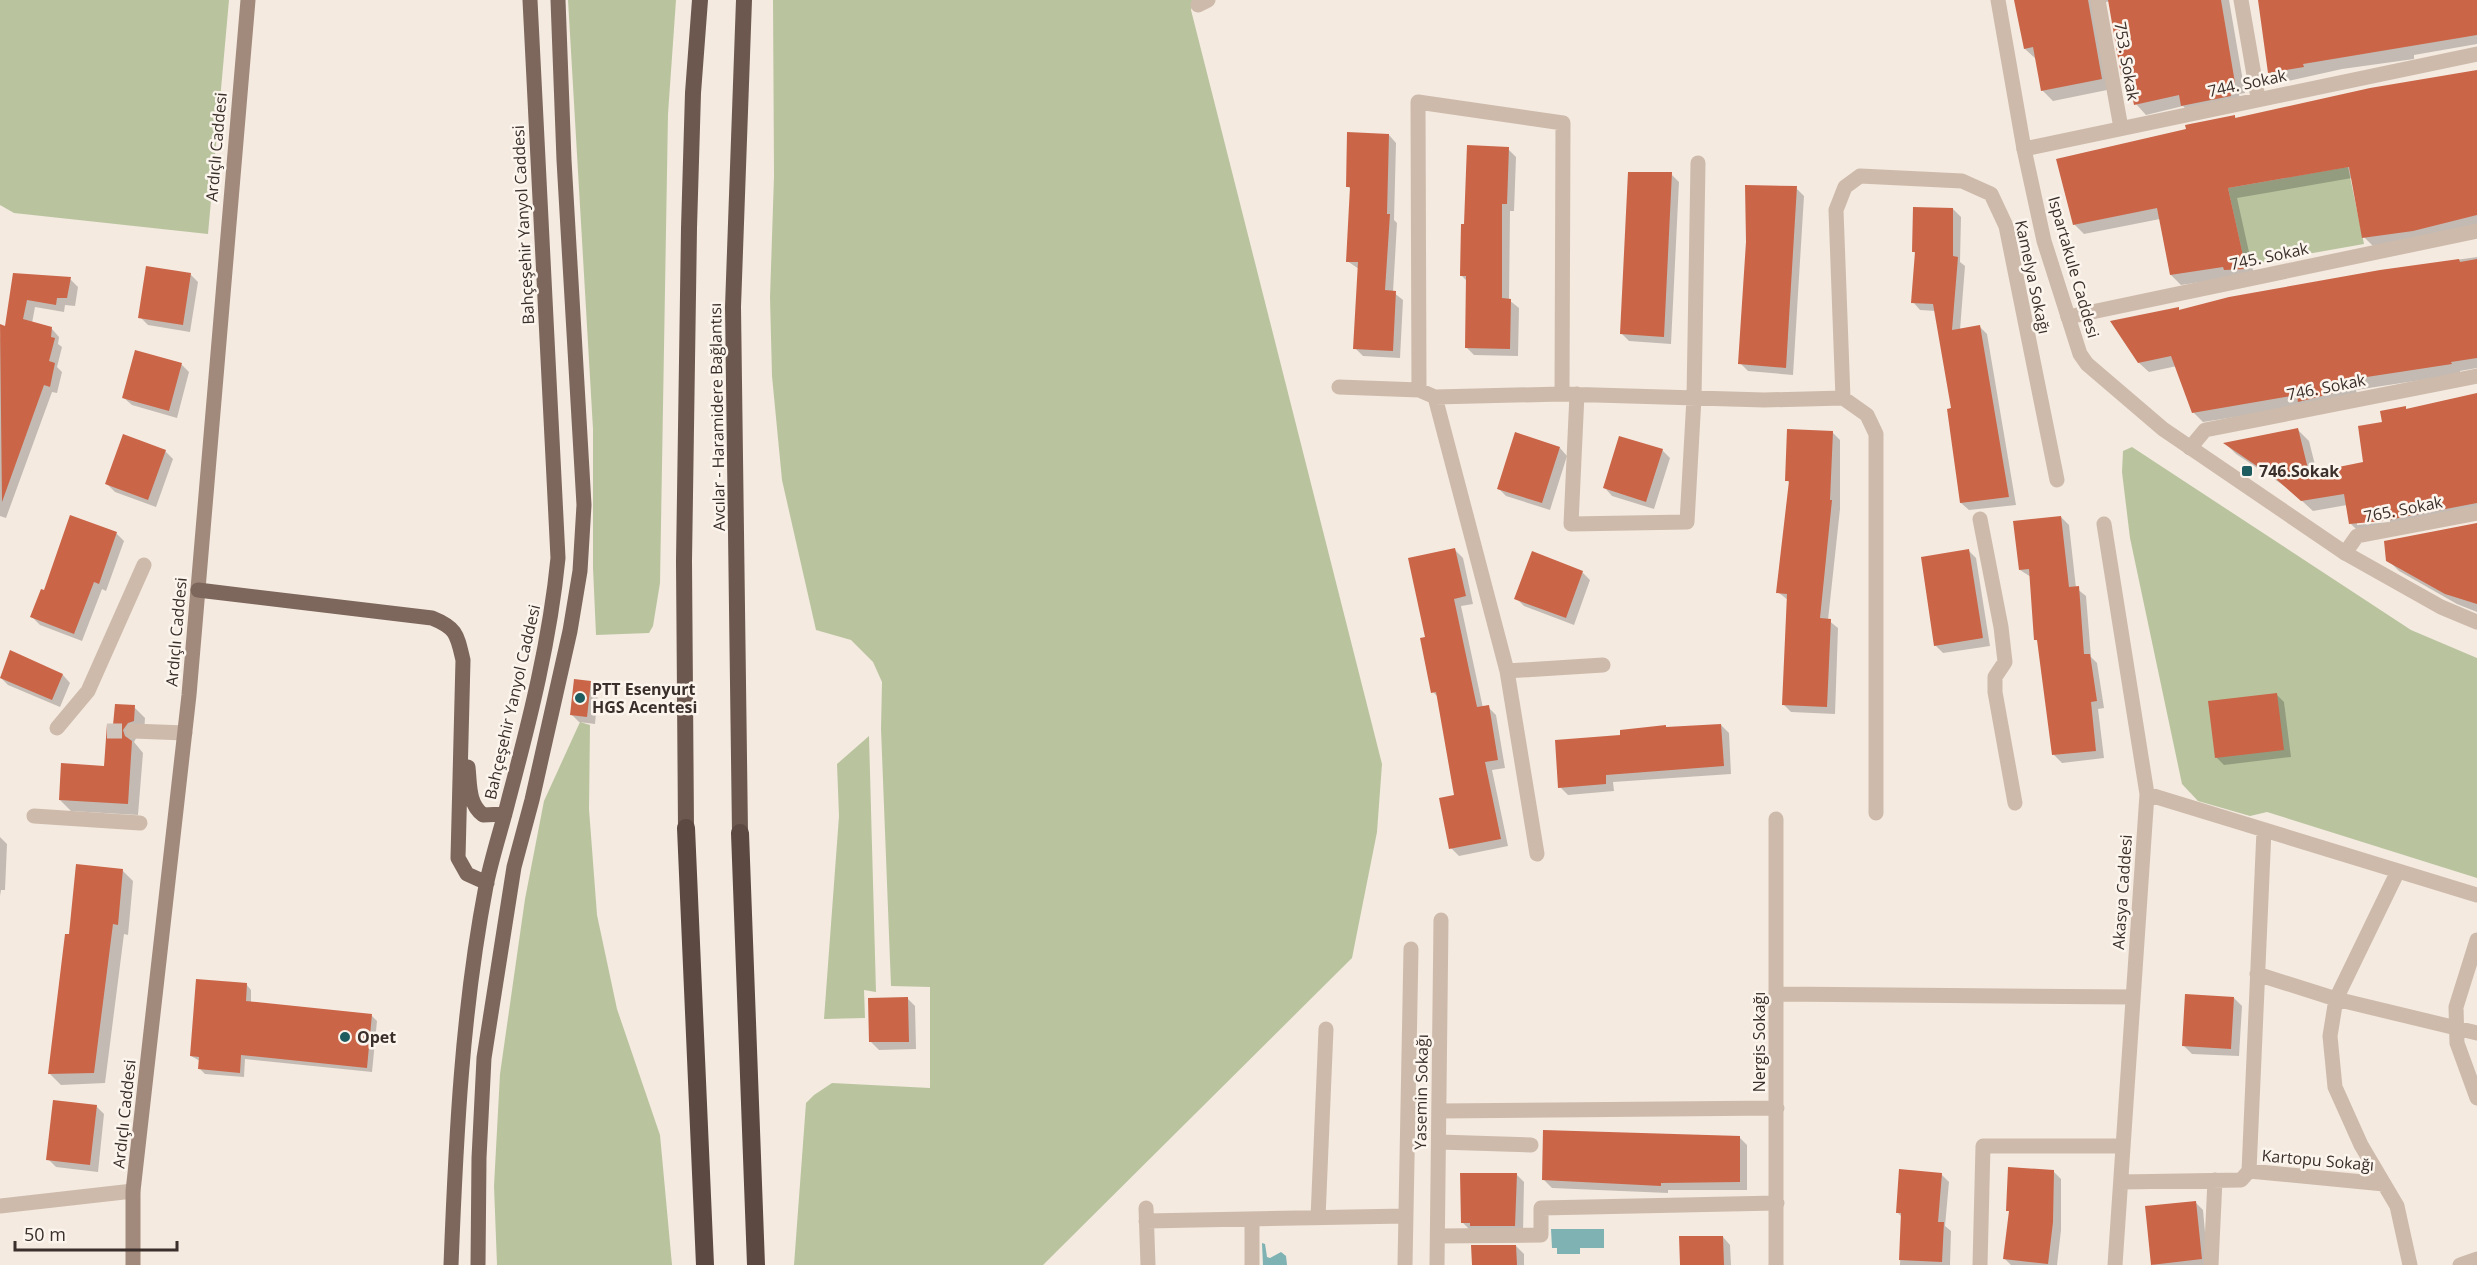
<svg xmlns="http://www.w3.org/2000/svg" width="2477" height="1265" font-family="'Open Sans',sans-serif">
  <rect width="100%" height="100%" fill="#f4eae0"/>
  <path fill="#b9c49f" d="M0 0H229L208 234 14 213 0 205Z
    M568 0H676L668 114 660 583 653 626 649 633 596 635 593 568V429Z
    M773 0H1194L1191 10 1382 764 1377 832 1352 958 1043 1265H794L806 1103 814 1095 832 1083 930 1088V987L891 986 881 729 882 682 873 662 851 640 816 630 782 480 772 376 770 298 774 176Z
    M2348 167 2364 244 2245 265 2228 188Z
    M2132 447 2411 630 2477 658V878L2267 812 2250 816 2198 801 2182 784 2130 538 2122 472 2123 451Z
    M580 722 590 725 589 809 597 915 617 1009 660 1135 672 1265H497L494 1186 500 1074 525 899 544 801Z
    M869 736 876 992 864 990 865 1018 824 1019 839 816 837 764Z"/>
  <path fill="#7eb2b3" d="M1551 1229H1604V1248H1580V1254H1557V1248H1552Z
    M1262 1243 1265 1244 1267 1257 1270 1258 1281 1252 1286 1256 1287 1265H1263Z"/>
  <path fill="#0003" fill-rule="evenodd" d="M2016 0H2229L2245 93 2239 94 2241 106 2193 116 2183 106 2146 115 2136 104 2131 83 2123 74 2110 1 2103 3 2112 89 2053 101 2042 90 2036 59 2025 49Z
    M2259 0H2477V44L2414 55V59L2342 69 2279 83 2269 73Z
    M2477 72V228L2374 247 2364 237 2352 178 2237 198 2255 279 2233 277 2181 285 2171 275 2160 219 2084 234 2074 224 2188 130 2234 116 2237 119Z
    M1389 135 1396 143 1394 220 1397 223 1393 292 1403 300 1400 358 1363 356 1355 348 1359 269 1347 261 1352 190 1347 186Z
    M1508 149 1516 157 1514 211H1510L1509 300 1519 308 1518 356 1474 355 1466 347 1467 281 1462 276 1466 225Z
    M1671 174 1679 182 1671 344 1629 341 1621 333Z
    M1796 188 1804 196 1793 375 1748 371 1740 363Z
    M1953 209 1961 217 1960 262 1965 266 1960 330 1979 326 1987 334 2016 505 1969 510 1961 503 1953 409 1936 311 1920 310 1913 302 1916 254 1914 252Z
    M2477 257V368L2460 371V374L2356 390 2358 398 2203 422 2193 412 2177 366 2149 372 2139 363 2178 309 2181 312 2380 271Z
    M190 274 198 282 190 332 148 325 140 317Z
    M14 275 70 279 78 287 75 306 65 305 64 312 35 307 32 323 52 329 59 337 58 344 62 347 57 367 62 372 57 393 52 392 6 518 0 516V339L3 327H6Z
    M181 364 189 372 177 418 132 405 124 398Z
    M2477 396V517L2361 534 2350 523 2347 505 2313 511 2289 489 2236 454 2226 444 2298 430 2309 441 2317 473 2365 464 2383 423 2405 408 2408 410ZM2390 519V522L2357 525V522Z
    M1832 432 1840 440V509L1828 620 1838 628 1835 714 1791 712 1783 704 1788 600 1778 592 1790 484 1787 480Z
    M1560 448 1567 456 1550 510 1506 496 1498 488Z
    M1662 450 1670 458 1654 509 1612 496 1605 488Z
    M165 451 173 459 156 507 115 492 107 484Z
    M2061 517 2069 525 2076 588 2086 596 2091 657 2097 663 2104 708 2098 709 2104 758 2062 763 2054 755 2039 642 2035 639 2031 577 2020 570Z
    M2477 524V612L2457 604 2399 571 2388 560Z
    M116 533 124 541 106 591 102 589 82 641 40 625 32 617 45 592Z
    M1455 550 1463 558 1473 604 1461 606 1483 708 1488 707 1496 715 1505 768 1492 770 1508 846 1459 856 1451 848 1456 796 1439 698 1433 692 1426 638Z
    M1968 550 1976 558 1990 646 1943 653 1935 645Z
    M1582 572 1590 580 1574 625 1524 606 1516 598Z
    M63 675 70 683 60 707 8 685 0 677Z
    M591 683 598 691 595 724 579 722 571 714Z
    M2276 694 2284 702 2291 757 2224 765 2216 757Z
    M134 707 145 718 144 732 139 733 134 742 143 753 138 815 71 811 60 800 106 767 115 726Z
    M1721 725 1729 733 1731 774 1613 782 1614 791 1568 795 1560 787 1622 737 1668 729Z
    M0 837 7 844 5 890H1L0 896Z
    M122 870 133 881 128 935 124 934 105 1083 61 1085 50 1074 71 935Z
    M246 984 251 990V1003L372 1016 377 1021 372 1072 245 1059 244 1077 205 1074 200 1069V1061L191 1056Z
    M907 998 915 1006 916 1049 879 1050 871 1042Z
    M2234 998 2242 1006 2239 1056 2192 1054 2184 1046Z
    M96 1106 104 1114 98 1172 56 1167 48 1159Z
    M1739 1137 1747 1145V1190H1668V1193L1552 1188 1544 1180Z
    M2053 1171 2061 1179V1230L2057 1265H2011L2004 1258 2010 1213 2008 1210Z
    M1516 1174 1524 1182 1523 1233 1470 1230 1462 1222Z
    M1941 1174 1949 1182 1945 1226 1951 1231 1950 1265H1900L1902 1217 1897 1212Z
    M2195 1202 2203 1210 2208 1265H2153Z
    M1723 1237 1730 1245 1731 1265H1681Z
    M1516 1246 1524 1254V1265H1473Z"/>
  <path fill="#ca6548" d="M2014 0H2088L2102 79 2041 91 2033 47 2024 49Z
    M2108 0H2221L2235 83 2229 84 2231 96 2181 106 2179 95 2134 105 2128 74 2121 75Z
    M2258 0H2477V35L2303 64 2304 67 2268 73Z
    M2477 70V215L2413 231 2362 238 2349 167 2228 188 2246 269 2224 270 2223 267 2170 275 2157 208 2073 225 2056 159 2186 129 2185 125 2235 115V118L2370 88Z
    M1347 132 1389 134 1387 214H1390L1385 290 1396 291 1393 351 1353 349 1358 262H1346L1350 187H1346Z
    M1467 145 1509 147 1507 204H1502V298L1511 299 1510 349 1465 348 1466 276H1460L1461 224H1464Z
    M1628 172H1672L1664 337 1620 334Z
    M1745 185 1797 186 1786 368 1738 364 1746 242Z
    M1913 207 1953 208V256L1958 257 1952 330 1980 325 2009 497 1960 503 1947 409 1951 408 1933 304 1911 303 1915 252H1912Z
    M2459 259 2460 262 2477 259V358L2451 362 2452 364 2347 380 2349 389 2298 402 2297 395 2192 413 2171 356 2138 363 2110 321 2179 307V310L2229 297 2380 270Z
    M146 266 191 273 183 325 138 318Z
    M13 273 71 277 67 298H57L56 305 27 300 23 319 52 327 51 337 55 338 49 361 55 363 50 387 44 385 2 502 0 324 5 326Z
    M135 350 182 363 169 411 122 398Z
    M2477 393V503L2383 521 2349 524 2344 494 2301 501 2276 479 2223 443 2298 428 2309 473 2363 462 2358 426 2382 422 2380 411 2406 406V409Z
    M1787 429 1833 431 1830 500H1832L1820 618 1831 619 1827 707 1782 705 1787 594 1776 593 1789 481H1785Z
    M1515 432 1560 447 1542 503 1497 489Z
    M123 434 166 450 148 500 105 484Z
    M1619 436 1663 449 1646 502 1603 488Z
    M70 515 117 532 99 584 94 582 74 634 30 617 41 589 44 590Z
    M2061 516 2069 587 2079 586 2084 654H2090L2097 701 2091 702 2096 751 2052 755 2037 640H2034L2029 569 2019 570 2013 521Z
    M2477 523V604L2445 594 2386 561 2384 541Z
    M1455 548 1466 596 1454 599 1477 707 1489 705 1498 760 1485 762 1501 839 1449 849 1439 798 1454 795 1436 692 1431 693 1420 638 1425 637 1408 558Z
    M1969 549 1983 638 1934 646 1921 557Z
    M1532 551 1583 571 1566 618 1514 599Z
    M10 650 63 674 52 700 0 678Z
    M574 679 591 681 587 717 570 715Z
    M2277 693 2284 750 2215 758 2208 701Z
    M115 704 135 705 134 721 128 723 123 730 125 736 132 741 128 804 59 800 61 763 104 766 107 724 113 725Z
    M1721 724 1724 766 1606 775V784L1558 788 1555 740 1620 735V730L1666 725V727Z
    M76 864 123 869 118 925 113 924 94 1073 48 1074 65 934H69Z
    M196 979 247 983 246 1001 372 1014 367 1068 241 1055 240 1073 198 1069 199 1057 190 1056Z
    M2185 994 2234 997 2231 1049 2182 1046Z
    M908 997 909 1042H869L868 998Z
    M53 1100 97 1105 90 1165 46 1160Z
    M1543 1130 1740 1136V1182L1661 1183V1186L1542 1180Z
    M2008 1167 2054 1170 2053 1222 2048 1264 2003 1259 2009 1211H2006Z
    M1899 1169 1942 1173 1938 1222H1944L1942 1262 1899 1260 1901 1213H1896Z
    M1460 1173H1517L1515 1226H1470V1223H1461Z
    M2196 1201 2202 1259 2151 1265 2145 1206Z
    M1679 1236H1723L1724 1265H1680Z
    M1471 1245H1516L1517 1265H1472Z"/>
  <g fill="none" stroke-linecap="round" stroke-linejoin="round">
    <path stroke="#cfc5bc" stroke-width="15" stroke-dasharray="15 8" stroke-linecap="butt" d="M107 731H133"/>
    <path stroke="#cdbaab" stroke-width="15" d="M2098 0 2121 128
      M2241 0 2258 98
      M1198 5 1208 0
      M2024 149 2477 54
      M2068 317 2477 231
      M1339 387 1419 390 1435 397 1562 394 1764 400 1843 398 1867 415 1876 434V813
      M1419 390 1418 102 1563 123 1562 394
      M1577 394 1571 524 1687 522 1694 398 1698 163
      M1435 397 1507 671
      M1843 398 1836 210 1845 187 1860 176 1962 181 1991 194 2006 226 2057 480
      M2190 448 2205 430 2477 376
      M1980 519 2001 627 2005 662 1995 677V692L2015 803
      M2104 524 2147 794 2115 1265
      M2345 553 2357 536 2477 513
      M57 728 88 691 144 565
      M133 731 185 733
      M2147 794 2477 895
      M34 816 140 823
      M1776 819V1265
      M1537 854 1507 671 1603 665
      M2398 871 2336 999 2330 1036 2335 1087 2361 1145 2397 1206 2410 1265
      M2477 940 2456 1007 2457 1043 2477 1098
      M2257 974 2336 999 2477 1033
      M1777 994 2133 997
      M1439 1111 1777 1108
      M1439 1142 1531 1145
      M2249 1171 2384 1184
      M2121 1182 2241 1180 2249 1171 2264 830
      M1146 1208 1148 1265
      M1318 1218 1326 1029
      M1146 1221 1406 1216
      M1438 1236 1541 1235V1208L1777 1203
      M1252 1265V1219
      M1405 1265 1411 949
      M1437 1265 1441 920
      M1980 1265 1983 1146H2123
      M2211 1265 2215 1180
      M2460 1265 2477 1259"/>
    <path stroke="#cdbaab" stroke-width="15" d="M1998 0 2024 149 2044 241 2080 354 2087 364 2163 429 2345 553 2441 607 2477 622
      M0 1206 133 1191"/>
    <path stroke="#a1897c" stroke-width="15" d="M133 1265V1191L189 695 248 0"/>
    <path stroke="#7d665b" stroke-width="15" d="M198 590 432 618C457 628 457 635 463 660L458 858 467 874 487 883
      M468 767C470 785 468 803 483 815L505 814
      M451 1265C456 1137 462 1011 486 886 492 856 502 827 509 798 530 719 550 640 558 558L530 0
      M478 1265 479 1158 484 1058 514 867 532 800 570 631 580 571 584 505 564 160 558 0"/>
    <path stroke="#6c584e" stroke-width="16" d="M686 828 684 561 689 228 693 93 700 0
      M740 833 733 307 744 0"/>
    <path stroke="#5c4941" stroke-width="18" d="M686 828 705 1265
      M740 833 756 1265"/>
  </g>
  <g fill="#1e5c5f" stroke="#fbf5ed" stroke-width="2">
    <rect x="2241" y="465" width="12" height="12" rx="3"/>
    <circle cx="580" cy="698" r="6"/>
    <circle cx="345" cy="1037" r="6"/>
  </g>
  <g text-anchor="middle" stroke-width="5" stroke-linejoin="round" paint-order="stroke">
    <g font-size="16" fill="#3b2f2b" stroke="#fbf5ed">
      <text transform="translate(2127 61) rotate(80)" y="6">753. Sokak</text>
      <text transform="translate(2247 83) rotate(-12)" y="6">744. Sokak</text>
      <text transform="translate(216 147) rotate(-85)" y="6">Ardıçlı Caddesi</text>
      <text transform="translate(523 225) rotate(-93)" y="6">Bahçeşehir Yanyol Caddesi</text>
      <text transform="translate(2269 256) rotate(-12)" y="6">745. Sokak</text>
      <text transform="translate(2074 267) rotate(74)" y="6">Ispartakule Caddesi</text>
      <text transform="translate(2033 277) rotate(78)" y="6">Kamelya Sokağı</text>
      <text transform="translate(2326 387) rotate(-11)" y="6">746. Sokak</text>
      <text transform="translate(717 417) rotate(-91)" y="6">Avcılar - Haramidere Bağlantısı</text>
      <text transform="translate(2403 509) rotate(-11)" y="6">765. Sokak</text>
      <text transform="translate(176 632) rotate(-85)" y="6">Ardıçlı Caddesi</text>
      <text transform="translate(512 702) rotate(-77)" y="6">Bahçeşehir Yanyol Caddesi</text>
      <text transform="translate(2122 892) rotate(-86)" y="6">Akasya Caddesi</text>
      <text transform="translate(1759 1042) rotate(-90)" y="6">Nergis Sokağı</text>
      <text transform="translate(1421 1092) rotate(-89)" y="6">Yasemin Sokağı</text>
      <text transform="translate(124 1114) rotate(-84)" y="6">Ardıçlı Caddesi</text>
      <text transform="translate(2318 1160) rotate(5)" y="6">Kartopu Sokağı</text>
    </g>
    <g font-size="16" font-weight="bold" fill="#3b2f2b" stroke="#fbf5ed" text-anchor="start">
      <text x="2259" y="477">746.Sokak</text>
      <text x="592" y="695">PTT Esenyurt<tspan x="592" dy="18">HGS Acentesi</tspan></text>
      <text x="357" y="1043">Opet</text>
    </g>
  </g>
  <path d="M15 1241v9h162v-9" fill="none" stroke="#3b2f2b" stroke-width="3"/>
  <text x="24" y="1241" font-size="18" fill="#3b2f2b" stroke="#fbf5ed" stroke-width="4.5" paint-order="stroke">50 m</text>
</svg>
